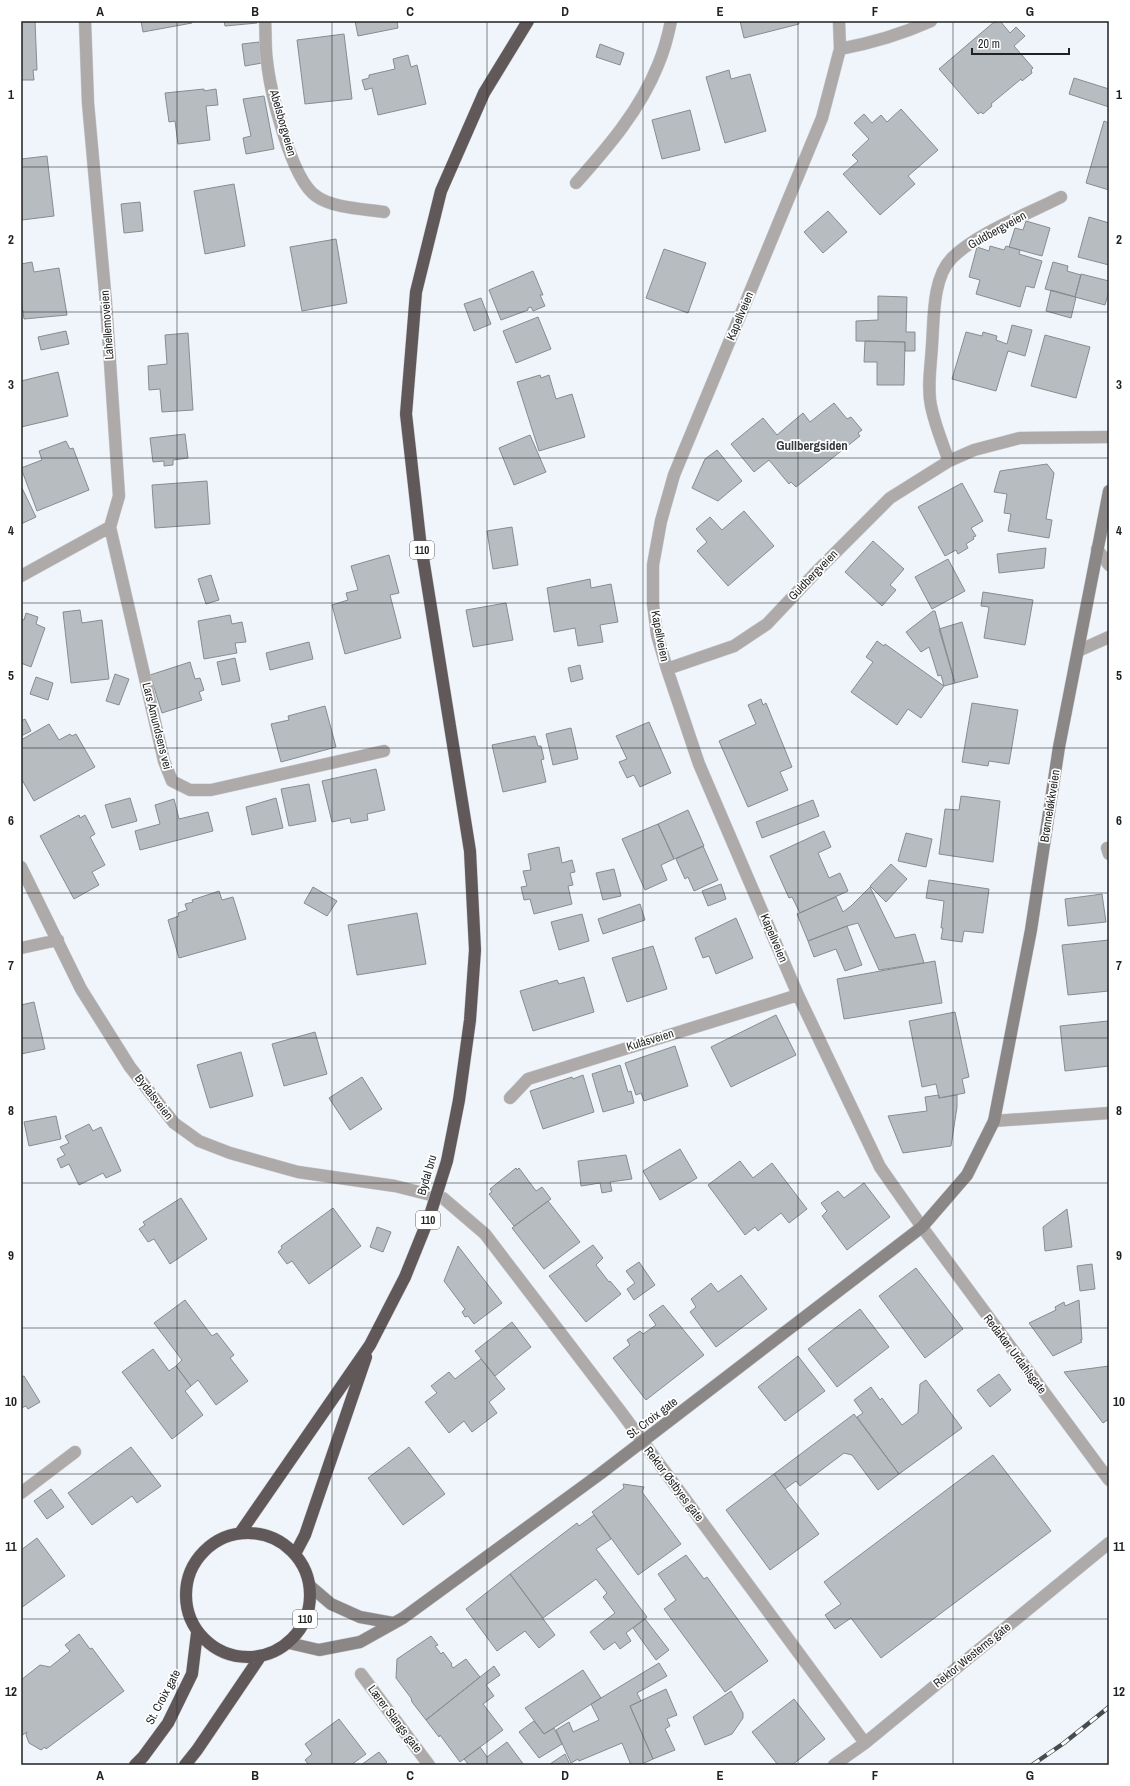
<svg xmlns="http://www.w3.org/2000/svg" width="1130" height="1786" font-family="'Archivo Narrow',sans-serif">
  <rect width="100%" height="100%" fill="#eff5fa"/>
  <path fill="#b7bcc1" stroke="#878c91" d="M21 21H35L37 70H33L34 80H21Z
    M141 21H192V23L143 32Z
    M224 21H257V23L225 26Z
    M355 21H397L398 28 358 36Z
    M740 21H798L799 24 744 38Z
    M998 21H1000L1010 33 1016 27 1025 36 1014 46 1033 68 1031 70 1032 73 1022 81 1021 79 991 104 992 106 983 114 981 112 978 114 939 69 994 22 995 23Z
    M344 34 352 99 305 104 297 40Z
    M259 42 262 63 245 66 242 44Z
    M600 44 624 53 620 65 596 57Z
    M408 55 411 67 417 65 426 104 378 115 372 88 365 90 362 80 369 78V75L395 69 393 59Z
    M729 70 731 79 750 74 766 131 725 143 706 77Z
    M1074 78 1109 89V107L1069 94Z
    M204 89V91L216 89 218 105 206 106 210 140 178 144 175 121 169 122 165 93Z
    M264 96 274 149 246 154 243 138 251 136 243 99Z
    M901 109 938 150 908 176 915 184 880 215 843 174 858 161 852 155 869 139 854 123 864 114 872 123 881 115 887 122Z
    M690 110 700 150 662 159 652 120Z
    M1104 121 1109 123V190L1086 183Z
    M47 156 54 216 22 220 21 159Z
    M234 184 245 246 205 254 194 191Z
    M140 202 143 231 124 233 121 204Z
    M828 211 847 232 823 253 804 232Z
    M1089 217 1109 223V265L1078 257Z
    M1026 221 1050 228 1042 256 1009 247 1015 228 1023 230Z
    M336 239 347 303 302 311 290 247Z
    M990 246 1004 250 1006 246 1020 250 1019 254 1042 261 1034 288 1026 286 1020 307 976 294 980 280 969 277 977 247 989 251Z
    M664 249 706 263 688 313 646 298Z
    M32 262 34 272 59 268 67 315 24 319 21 299V264Z
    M1053 262 1068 266 1067 271 1081 275 1075 297 1045 289Z
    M533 271 543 295H540L545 306 533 311 531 307 528 308V310L501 320 489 290Z
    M1081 274 1109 281V291L1105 305 1075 297Z
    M1051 290 1076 297 1071 318 1046 311Z
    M878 296 907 297 906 332H915V351H905V342L856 341V321L878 320Z
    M481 298 491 324 474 331 464 304Z
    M538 317 551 349 516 363 503 331Z
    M1012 325 1032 330 1025 356 1008 351 996 391 952 379 966 332 982 336 983 332 997 336 996 340 1007 344Z
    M66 331 69 344 41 350 38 337Z
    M188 333 193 410 162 412 160 389 149 390 148 366 167 364 165 335Z
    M1045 335 1090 347 1076 398 1031 386Z
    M865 341 905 342 904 385H877V362H864Z
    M58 372 68 416 21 427V381Z
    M540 375 541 378 549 375 556 399 572 394 585 437 539 451 517 382Z
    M834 403 847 419 851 417 862 430 858 433 860 436 796 487 791 482 789 484 769 460 754 472 731 444 763 418 777 435 803 413 810 422Z
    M185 434 188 458 173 460V465L164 466V461L153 462 150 438Z
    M530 435 546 472 514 485 499 448Z
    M66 441 70 449 73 448 89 490 37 511 21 468 42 460 39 451Z
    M717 450 742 481 718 501 692 488 705 459Z
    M1047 464 1054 473 1046 519 1052 520 1049 538 1008 531 1011 514 1004 513 1007 494 994 492 1000 471Z
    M207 481 210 524 155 528 152 485Z
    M962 483 983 521 971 528 976 536 973 537 974 539 966 544 968 548 958 554 956 550 945 556 918 507Z
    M21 486 36 517 21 524Z
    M744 511 774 546 728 586 697 551 707 542 696 529 710 517 722 530Z
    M512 527 518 565 493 569 487 531Z
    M873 541 904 569 890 585 896 590 882 606 845 572Z
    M1046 548 1044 568 999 573 997 554Z
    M389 555 399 593 390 595 401 638 345 654 332 605 348 600 346 593 358 590 351 566Z
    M948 559 965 591 932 609 915 577Z
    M211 575 219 600 206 604 198 579Z
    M590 579 591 588 611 584 618 622 600 625 603 642 578 646 575 628 554 632 547 588Z
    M983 592 1033 600 1025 645 984 638 989 607 981 606Z
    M506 603 513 640 473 647 466 610Z
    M80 610 82 623 102 620 109 679 71 683 63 612Z
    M933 611H935L955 683 944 686 941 675 938 676 929 647 921 652 906 632Z
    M26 613 38 617 36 624 45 628 31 667 21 663V619L24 620Z
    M230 615 232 624 242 622 246 642 235 643 237 653 204 659 198 621Z
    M962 622 978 677 955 683 939 629Z
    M877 641 884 646 885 644 944 686 921 718 908 709 897 725 851 692 873 662 866 657Z
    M309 642 313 659 270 670 266 653Z
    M235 658 240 681 222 685 217 662Z
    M190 662 195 679 200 678 204 690 199 692 202 700 162 713 150 675Z
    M580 665 583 679 571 682 568 668Z
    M115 674 129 679 119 705 106 701Z
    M36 677 53 683 48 700 30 694Z
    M761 699 763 705 766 703 792 767 780 772 788 790 748 807 719 741 756 724 748 705Z
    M972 703 1018 710 1009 764 989 761 988 766 962 762Z
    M325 706 336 747 281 762 271 724 289 720 288 716Z
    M25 719 31 731 21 736V721Z
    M649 722 671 773 640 787 634 775 627 778 619 762 627 759 616 736Z
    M49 724 59 740 70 734 72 736 76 734 95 767 34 801 21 778V740Z
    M571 728 578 759 553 765 546 734Z
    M535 736 538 746H541L544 759 541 760 546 782 503 792 492 745Z
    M376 769 385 810 367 814 368 820 351 823 350 818 332 822 322 781Z
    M309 784 316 821 289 826 281 789Z
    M961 796 1000 801 993 862 939 854 945 809 959 810Z
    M130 798 137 821 112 828 105 805Z
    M276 798 283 828 252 835 246 807Z
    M174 799 179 819 208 812 213 831 140 850 135 831 160 824 155 805Z
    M813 800 819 816 762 838 756 822Z
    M688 810 704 846 674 859 658 824Z
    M79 815 80 818 85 815 95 834 90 837 105 865 92 872 99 885 74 899 40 836Z
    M658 824 674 859 661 865 667 880 645 890 622 839Z
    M824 831 831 847 818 853 829 878 840 873 848 891 800 913 792 897 789 898 770 856Z
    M906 833 932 839 926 867 898 861Z
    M703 846 718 880 694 891 688 877 685 879 676 859Z
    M559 847 562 863 572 860 575 872 570 873 573 885 568 886 572 904 534 914 530 899 524 900 521 887 527 886 523 871 531 870 528 854Z
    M891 864 907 879 886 902 870 886Z
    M614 869 621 896 603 900 596 873Z
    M929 880 989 889 983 933 964 931 962 942 941 939 943 928H941L944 901 926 898Z
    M721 884 726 899 708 906 702 891Z
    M313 887 337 901 327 916 304 903Z
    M870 887 895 938 915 934 924 963 879 970 858 923 847 926 808 941 797 914 836 897 843 912 851 906Z
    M219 891 222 900 233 897 246 939 179 958 168 920 179 916 178 913 187 910 185 904 193 902 192 900Z
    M1102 894 1106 922 1068 926 1065 899Z
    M640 904 645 920 603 934 598 919Z
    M417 913 426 964 357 975 348 925Z
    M582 914 589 941 559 950 551 922Z
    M736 918 753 958 716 974 709 956 703 958 695 938Z
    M847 926 862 965 845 971 836 949 814 957 808 941Z
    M1109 940V991L1068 995 1062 945Z
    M653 946 667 989 627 1002 612 958Z
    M935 961 942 1003 844 1019 837 979Z
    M584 977 594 1012 533 1031 520 991 557 980 559 984Z
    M34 1002 45 1049 21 1054V1005Z
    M955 1012 969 1077 962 1079 965 1093 939 1098 936 1084 922 1087 909 1021Z
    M776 1015 796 1055 731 1087 711 1047Z
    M1108 1021 1109 1066 1065 1071 1060 1026Z
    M315 1032 327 1074 284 1086 272 1044Z
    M675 1046 688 1086 644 1101 641 1093 636 1095 625 1063Z
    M241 1052 253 1096 210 1108 197 1065Z
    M620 1065 628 1092 631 1091 634 1103 603 1112 592 1074Z
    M583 1075 594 1112 543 1129 530 1091 572 1077 573 1079Z
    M362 1077 382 1109 350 1130 329 1098Z
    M939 1095V1098L957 1095V1107L951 1146 903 1153 888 1116 927 1111 925 1097Z
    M56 1116 61 1139 29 1146 24 1122Z
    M89 1124 93 1131 101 1127 121 1171 106 1178 103 1173 79 1185 69 1164 61 1168 57 1159 65 1155 60 1147 69 1143 65 1136Z
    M680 1149 697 1178 660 1200 643 1171Z
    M626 1155 632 1179 610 1182 612 1191 602 1193 600 1183 581 1186 578 1161Z
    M740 1161 753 1178 772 1163 807 1209 789 1223 781 1213 758 1231 755 1227 745 1235 708 1185Z
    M516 1168 517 1170 519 1168 536 1191 542 1187 551 1199 514 1226 489 1194 492 1192 490 1189Z
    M864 1183 890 1217 847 1250 822 1216 827 1211 821 1203 838 1191 844 1198Z
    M181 1198 207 1239 170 1264 154 1239 148 1242 139 1229 145 1225 143 1222Z
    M548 1201 580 1242 544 1269 512 1228Z
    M333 1208 361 1246 309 1284 292 1261 287 1264 278 1252 282 1248 281 1246Z
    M1067 1209 1072 1247 1045 1251 1043 1227Z
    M377 1227 391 1232 383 1252 370 1247Z
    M593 1245 603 1258 596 1265 609 1282 610 1281 621 1294 586 1322 549 1276Z
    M458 1246 502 1303 474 1324 468 1316 465 1317 462 1312 465 1309 444 1281Z
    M639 1262 655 1285 634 1300 627 1289 635 1283 626 1271Z
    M1092 1264 1095 1289 1080 1291 1077 1266Z
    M916 1268 963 1329 925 1358 879 1296Z
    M741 1275 767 1309 716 1347 690 1312 696 1307 691 1299 711 1283 718 1292Z
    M185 1300 212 1336 217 1333 234 1355 230 1358 248 1381 216 1405 198 1380 191 1386 176 1366 182 1360 154 1323Z
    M1079 1300 1082 1340H1080L1082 1342 1053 1356 1029 1323 1056 1310 1055 1307 1064 1302 1065 1306Z
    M663 1305 704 1355 646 1400 613 1358 630 1345 627 1340 640 1331 643 1334 656 1325 649 1315Z
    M860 1309 889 1347 837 1387 808 1349Z
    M512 1322 531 1347 495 1376 475 1351Z
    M153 1349 169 1371 176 1366 191 1386 185 1391 203 1415 172 1439 122 1372Z
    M798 1356 825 1391 785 1421 758 1387Z
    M481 1359 505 1389 489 1402 497 1413 472 1432 464 1421 449 1433 425 1402 437 1393 431 1386 449 1372 455 1379Z
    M1109 1366V1419L1103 1423 1064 1372Z
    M999 1374 1011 1390 990 1407 977 1390Z
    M24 1376 40 1402 28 1409 26 1406 21 1408V1377Z
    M926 1380 962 1428 899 1474 857 1417 863 1413 854 1400 871 1387 880 1400 882 1398 902 1425 918 1413 920 1384Z
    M854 1414 899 1474 878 1490 852 1455 844 1453 800 1486 796 1481 785 1489 774 1474Z
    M131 1447 161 1486 137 1503 132 1496 92 1525 68 1493Z
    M409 1447 445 1494 403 1525 368 1478Z
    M993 1455 1051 1531 881 1658 851 1618 835 1629 825 1615 841 1604 824 1582Z
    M774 1474 819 1534 770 1570 726 1510Z
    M623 1484 644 1487 642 1492 681 1544 638 1575 592 1512 624 1488Z
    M51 1489 64 1507 47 1519 34 1501Z
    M594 1515 611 1539 596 1549 647 1617 626 1633 631 1641 620 1649 615 1642 604 1650 590 1632 615 1613 603 1597 607 1593 596 1579 543 1618 510 1574 577 1523 579 1526Z
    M37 1538 65 1576 21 1608V1550Z
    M686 1555 704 1579 707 1577 768 1661 725 1692 664 1609 676 1600 658 1574Z
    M510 1574 555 1635 539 1648 525 1631 497 1651 466 1609Z
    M645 1619 669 1650 656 1660 633 1628Z
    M79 1634 90 1649 92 1648 124 1691 46 1749 45 1747 41 1750 29 1743 26 1735 27 1732 21 1736V1680L40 1665 50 1667 70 1651 65 1645Z
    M431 1636 438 1645 435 1646 441 1654 443 1652 452 1664 451 1665 453 1668 466 1659 480 1677 426 1720 412 1702 411 1698 396 1678 397 1659Z
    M659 1663 667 1676 637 1693 641 1701 630 1706 653 1759 640 1765H631L622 1743 579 1761 578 1759 571 1763 556 1730 569 1722 573 1732 599 1720 591 1704Z
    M494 1666 500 1675 486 1685 494 1696 483 1704 503 1730 460 1762 440 1735 439 1737 426 1720Z
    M583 1670 601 1698 544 1734 525 1708Z
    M666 1689 677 1715 667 1719 670 1726 665 1729 675 1750 653 1759 630 1706Z
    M731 1691 743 1713V1718L732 1734 705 1745 693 1717Z
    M794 1699 825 1739 792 1765H778L752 1732Z
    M339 1719 366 1754 351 1765H309L305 1760 312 1754 305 1744Z
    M534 1721 544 1734 554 1728 562 1744 539 1758 519 1732Z
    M507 1742 524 1765H469L464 1759 480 1747 487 1757Z
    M379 1752 387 1762 383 1765H361Z
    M565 1754 570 1765H550V1764Z"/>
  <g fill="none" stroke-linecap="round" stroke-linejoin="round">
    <defs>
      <path id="street" d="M265 21C266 34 265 48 267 61 270 91 291 179 316 196 332 208 364 209 384 212
        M839 21 840 49 822 118 674 475 661 521 653 565V604L657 635 667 669 699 764 798 995 880 1167 922 1227 1109 1480
        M840 49C872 43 902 34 931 21
        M576 183C608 147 640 110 658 65 664 51 668 36 671 21
        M949 461C942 443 935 425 931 406 927 387 931 365 932 345 934 320 932 278 952 258 977 233 1028 214 1061 197
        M110 527 164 761 172 781 190 790H211L384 751
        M1097 549 1109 565
        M21 576 110 527 119 496 106 303 88 103 85 21
        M1078 651 1109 637
        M667 669 734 646 767 624 818 570 890 498 949 461 974 450 1020 438 1109 437
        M1107 848 1109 854
        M21 867 81 989 130 1067 174 1123 199 1141 230 1153 298 1172 395 1186 443 1198 485 1234 621 1412 865 1743
        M21 948 58 940
        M510 1098 528 1079 798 995
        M994 1121 1109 1113
        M21 1493 75 1452
        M361 1674 429 1765
        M834 1765 865 1743 1109 1543"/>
      <path id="secondary" d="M310 1586 331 1604 360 1617 393 1623
        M289 1643 319 1650 360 1642 403 1618 600 1474 922 1227 967 1175 994 1121 1031 930 1059 747 1109 491"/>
      <path id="highway" d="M447 1161 459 1100 470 1020 475 950 470 851 420 539 406 414 416 292 441 191 484 93 528 21
        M186 1595a62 62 0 1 1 124 0a62 62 0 1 1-124 0Z
        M240 1533 370 1345 405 1277
        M295 1554 305 1535 366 1357
        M135 1765 143 1757 168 1723 192 1674 197 1633
        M185 1765 197 1750 260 1657"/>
    </defs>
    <use href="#street" stroke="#cacfd3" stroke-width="13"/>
    <use href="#secondary" stroke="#cacfd3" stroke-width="13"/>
    <use href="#highway" stroke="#cacfd3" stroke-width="13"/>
    <use href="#street" stroke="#aeaaaa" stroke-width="12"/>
    <use href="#secondary" stroke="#8c8787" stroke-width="12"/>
    <use href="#highway" stroke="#605859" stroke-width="12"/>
    <defs>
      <path id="rail" d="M1032 1765 1064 1743 1109 1707"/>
    </defs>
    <use href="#rail" stroke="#494b4e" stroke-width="4.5"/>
    <use href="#rail" stroke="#fff" stroke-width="3" stroke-dasharray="9" stroke-linecap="butt"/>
    <defs>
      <path id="highway-bridge" d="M405 1277 430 1215 447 1161"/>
    </defs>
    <use href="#highway-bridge" stroke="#cacfd3" stroke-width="13" stroke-linecap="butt"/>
    <use href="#highway-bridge" stroke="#605859" stroke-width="12"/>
  </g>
  <path fill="none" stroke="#1f2123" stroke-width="1" stroke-opacity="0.55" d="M177 21V1765M332 21V1765M487 21V1765M643 21V1765M798 21V1765M953 21V1765M21 167H1109M21 312H1109M21 458H1109M21 603H1109M21 748H1109M21 893H1109M21 1038H1109M21 1183H1109M21 1328H1109M21 1474H1109M21 1619H1109"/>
  <g text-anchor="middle" stroke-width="3.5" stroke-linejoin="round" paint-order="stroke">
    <g fill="#fff" stroke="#626465" stroke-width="1">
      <rect x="410" y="541" width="24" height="18" rx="3"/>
      <rect x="416" y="1211" width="24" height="18" rx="3"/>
      <rect x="293" y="1610" width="24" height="18" rx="3"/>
    </g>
    <g font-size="11" font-weight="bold" fill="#1f2123">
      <text x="422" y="554">110</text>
      <text x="428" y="1224">110</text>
      <text x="305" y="1623">110</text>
    </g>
    <g font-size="12" fill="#1f2123" stroke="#fff">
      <text transform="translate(283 123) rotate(74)" y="4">Abelsborgveien</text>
      <text transform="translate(997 230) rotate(-29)" y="4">Guldbergveien</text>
      <text transform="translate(740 316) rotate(-67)" y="4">Kapellveien</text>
      <text transform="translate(107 325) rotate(-94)" y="4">Lahellemoveien</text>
      <text transform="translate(813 575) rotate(-46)" y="4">Guldbergveien</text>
      <text transform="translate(660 636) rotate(79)" y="4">Kapellveien</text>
      <text transform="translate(157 726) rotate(76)" y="4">Lars Amundsens vei</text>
      <text transform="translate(1050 806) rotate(-81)" y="4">Brønneløkkveien</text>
      <text transform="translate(774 938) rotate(67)" y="4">Kapellveien</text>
      <text transform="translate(650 1040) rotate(-17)" y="4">Kulåsveien</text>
      <text transform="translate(154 1097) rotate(52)" y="4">Bydalsveien</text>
      <text transform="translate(427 1175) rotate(-74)" y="4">Bydal bru</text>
      <text transform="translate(1015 1354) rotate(53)" y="4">Redaktør Urdahlsgate</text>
      <text transform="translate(652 1418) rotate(-37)" y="4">St. Croix gate</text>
      <text transform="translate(674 1484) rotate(53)" y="4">Rektor Østbyes gate</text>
      <text transform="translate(972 1655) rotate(-39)" y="4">Rektor Westerns gate</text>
      <text transform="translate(163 1697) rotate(-62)" y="4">St. Croix gate</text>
      <text transform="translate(395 1719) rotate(53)" y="4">Lærer Slangs gate</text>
    </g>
    <g font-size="13" font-weight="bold" fill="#35393d" stroke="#fff">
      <text x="812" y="450">Gullbergsiden</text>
    </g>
  </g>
  <rect width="1130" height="1786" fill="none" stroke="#ffffff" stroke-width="44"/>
  <path d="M972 48v6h97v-6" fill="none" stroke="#1f2123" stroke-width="2"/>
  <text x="978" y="48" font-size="12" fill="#1f2123" stroke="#ffffff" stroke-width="3" paint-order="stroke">20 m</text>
  <rect x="22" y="22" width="1086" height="1742" fill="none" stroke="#1f2123" stroke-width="1.5"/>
  <g font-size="13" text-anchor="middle" font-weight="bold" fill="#1f2123">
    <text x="100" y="16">A</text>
    <text x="255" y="16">B</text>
    <text x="410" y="16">C</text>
    <text x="565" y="16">D</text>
    <text x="720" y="16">E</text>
    <text x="875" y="16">F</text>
    <text x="1030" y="16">G</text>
    <text x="11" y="99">1</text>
    <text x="1119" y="99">1</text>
    <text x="11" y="244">2</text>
    <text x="1119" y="244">2</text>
    <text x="11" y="389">3</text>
    <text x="1119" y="389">3</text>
    <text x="11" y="535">4</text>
    <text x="1119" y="535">4</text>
    <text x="11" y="680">5</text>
    <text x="1119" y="680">5</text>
    <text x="11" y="825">6</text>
    <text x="1119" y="825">6</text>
    <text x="11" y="970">7</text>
    <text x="1119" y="970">7</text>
    <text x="11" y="1115">8</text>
    <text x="1119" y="1115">8</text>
    <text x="11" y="1260">9</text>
    <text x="1119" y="1260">9</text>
    <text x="11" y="1406">10</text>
    <text x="1119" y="1406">10</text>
    <text x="11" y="1551">11</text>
    <text x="1119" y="1551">11</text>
    <text x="11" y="1696">12</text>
    <text x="1119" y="1696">12</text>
    <text x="100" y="1780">A</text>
    <text x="255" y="1780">B</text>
    <text x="410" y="1780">C</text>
    <text x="565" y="1780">D</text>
    <text x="720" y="1780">E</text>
    <text x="875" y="1780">F</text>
    <text x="1030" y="1780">G</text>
  </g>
</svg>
